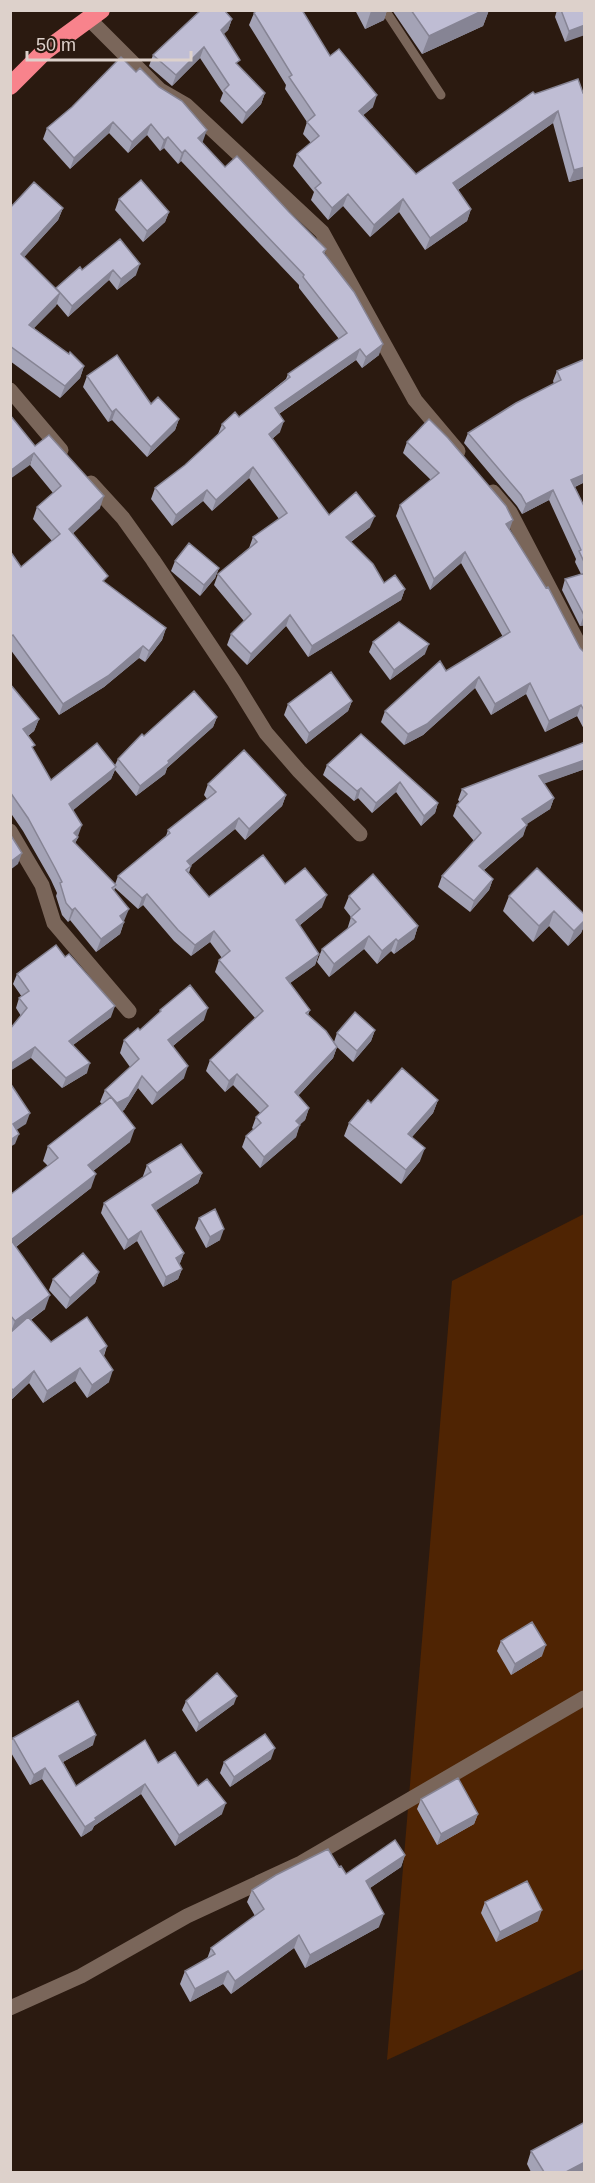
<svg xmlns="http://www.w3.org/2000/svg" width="595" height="2183" font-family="Helvetica,sans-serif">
  <rect width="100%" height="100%" fill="#2b1a10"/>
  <path fill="#4f2403" d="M584 1214V1969L387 2060 452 1281Z"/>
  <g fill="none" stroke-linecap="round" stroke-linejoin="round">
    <path stroke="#7a665a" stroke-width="9" d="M385 10 441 95"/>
    <path stroke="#7a665a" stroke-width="15" d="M89 19 160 90 186 105 322 232 415 400 458 451
      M10 390 61 450
      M91 483 123 518 153 560 234 681 266 733 299 771 360 834
      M493 492 510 512 584 654
      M10 831 42 885 54 923 129 1011
      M10 2008 81 1976 187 1916 301 1863 584 1698"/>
    <path stroke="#f8838c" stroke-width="18" d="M10 86 45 51 101 10"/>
  </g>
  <path fill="#a4a3b6" d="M355 10H387L384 20 365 29Z
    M392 10H489L483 26 422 54Z
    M557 10H585L565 42 555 17Z
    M254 13 330 56 373 107 363 115 416 174 535 94 583 93 585 92V178L569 182 553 123 458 190 471 209 467 221 425 250 399 212 370 237 343 206 328 220 311 200 314 192 293 166 297 154 311 143 303 134 307 122 285 89 286 85 249 25Z
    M232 19 228 30 223 34 238 66 265 93 261 104 242 124 220 101 223 93 200 58 172 86 149 66 153 55Z
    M121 57 203 141 202 142 225 167 289 212 326 249 324 254 379 355 362 368 356 360 279 414 280 432 272 439 329 515 370 527 351 542 384 583 405 589 401 600 308 657 286 626 247 665 227 645 231 634 244 621 214 585 218 574 249 548 253 537 279 519 249 478 212 511 203 501 172 526 151 499 155 488 185 465 218 434 222 424 239 417 286 379 288 374 339 339 299 288V285L181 161 178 164 164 148 160 151 147 135 128 153 109 133 70 169 43 139 47 128 72 107Z
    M119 199 169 212 165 222 143 242 115 210Z
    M10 208H63L58 220 24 257 56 289 82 270 120 239 136 275 117 290 109 280 68 317 57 304 34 328 84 366 80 378 60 398 10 361Z
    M585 359V482L575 487 585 508V625L580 626 562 590 565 579 581 574 575 562 576 559 549 500 522 514 517 506 464 443 468 433 554 384 553 381 557 371Z
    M87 376 151 404 179 419 175 430 147 457 112 420 108 422 83 387Z
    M407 442 509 529 580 648 585 653V731L577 716 545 732 526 694 491 715 475 688 423 735 404 745 381 722 385 711 446 671 503 637 461 563 430 590 396 516 400 505 431 480 403 453Z
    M35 446 100 508 73 533 105 583 166 628 162 640 145 662 139 658 104 687 59 715 10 649V551L21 567 52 541 33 519 37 507 53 493 30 465Z
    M175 561 219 568 215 578 200 596 171 571Z
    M373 642 425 654 390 680 369 652Z
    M10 684 39 719 34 731 28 736 33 749 51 780 115 765 118 759 144 736 217 717 213 727 167 768 165 774 136 796 115 770 111 779 73 810 78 838 75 843 115 884 118 876 166 836 168 830 207 799 204 795 208 784 286 795 282 806 245 840 235 829 191 865V866L189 873 209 897 285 884 322 907 299 926 319 954 315 965 290 983 310 1010 308 1015 334 1042 337 1033 375 1030 371 1041 353 1062 337 1047 333 1058 298 1096 309 1108 305 1120 299 1125 296 1137 260 1168 242 1147 246 1136 254 1130 252 1128 256 1117 260 1113 233 1085 225 1092 206 1071 210 1060 255 1018 215 972 219 960 222 958 210 942 191 956 174 941 143 905 138 909 115 888 114 891 124 922 120 934 96 952 70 920 68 922 62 915 56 896 57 893 51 880 23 831 10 812Z
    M352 701 348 711 306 744 284 715 288 704Z
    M361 734 438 803 435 813 421 826 396 792 372 813 358 798 354 801 323 775 327 765Z
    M585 742V769L544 783 554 798 550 809 526 824 523 836 484 870 493 879 489 890 470 912 438 887 442 876 474 841 453 816 457 805 460 802 458 800 462 789Z
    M349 896 418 926 414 939 394 954 391 951 377 964 364 949 329 977 317 962 322 949 347 930 351 917 344 908Z
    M509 896 585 915V924L581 933 568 946 549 926 533 942 503 911Z
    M17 974 111 1017 73 1045 87 1073 62 1088 31 1058 21 1016 16 1008 19 998 22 997 13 984Z
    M160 1010 204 1020 173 1046 184 1078 152 1105 138 1088 124 1110 122 1111 130 1142 93 1171 91 1188 16 1247 45 1309 31 1320 51 1342 107 1346 104 1356 109 1382 87 1398 75 1381 43 1403 29 1383 10 1401V1195L48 1166 43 1161 48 1146 102 1104 100 1102 105 1090 130 1067 120 1053 124 1040 140 1030 159 1013Z
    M438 1100 433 1113 412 1137 420 1161 401 1184 344 1136 349 1123 371 1103Z
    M147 1165 202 1173 198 1183 156 1210 184 1253 180 1263 179 1264 182 1269 178 1279 163 1287 137 1241 124 1250 101 1213 104 1203 144 1177 143 1176Z
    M199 1218 220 1240 206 1248 195 1228Z
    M99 1272 95 1283 66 1309 49 1290 53 1279Z
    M501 1641 542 1656 511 1675 497 1651Z
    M186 1701 234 1704 196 1732 182 1710Z
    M13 1738 93 1745 63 1762 76 1786 158 1763 198 1786 222 1814 175 1846 141 1794 94 1826 92 1830 81 1837 42 1779 30 1785 10 1751V1745Z
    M271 1759 230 1787 220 1773 224 1762Z
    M421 1799 478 1814 474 1824 437 1845 417 1809Z
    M405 1855 401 1867 370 1888 379 1927 305 1968 294 1948 231 1994 223 1984 190 2002 180 1984 185 1971 207 1959 211 1948 255 1916 247 1902 252 1890 339 1867 346 1874Z
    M485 1902 538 1921 496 1942 481 1913Z
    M585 2122V2172H531L527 2164 531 2151Z"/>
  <path fill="#868494" d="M373 10H387L384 20 365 29 371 11Z
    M484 10H489L483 26 422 54 429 36Z
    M232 19 228 30 217 41 221 30Z
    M585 25V35L565 42 569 31Z
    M204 47 200 58 172 86 176 75Z
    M265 93 261 104 242 124 246 113Z
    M377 95 373 107 354 123 359 111Z
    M558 111 553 123 449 196 453 183Z
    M113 122 109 133 70 169 74 158Z
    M151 124 147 135 128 153 132 142Z
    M207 130 203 141 194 149 198 138Z
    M168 137 164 148 160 151 164 140Z
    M185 150 181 161 178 164 182 153Z
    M585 167V178L569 182 574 170Z
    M348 194 343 206 328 220 332 208Z
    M403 199 399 212 370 237 374 225Z
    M63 208 58 220 16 266 21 254Z
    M471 209 467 221 425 250 430 238Z
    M169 212 165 222 143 242 147 231Z
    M140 264 136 275 117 290 121 279Z
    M113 270 109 280 68 317 72 306Z
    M60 293 56 306 25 337 29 325Z
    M383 344 379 355 362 368 366 357Z
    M360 349 356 360 271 419 275 408Z
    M84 366 80 378 60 398 65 386Z
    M116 409 112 420 108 422 112 412Z
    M179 419 175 430 147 457 151 447Z
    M284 421 280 432 265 445 269 434Z
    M34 453 30 465 10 479V471Z
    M253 467 249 478 212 511 216 500Z
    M585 474V482L567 490 571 480Z
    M207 490 203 501 172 526 176 515Z
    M553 490 549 500 522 514 526 504Z
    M104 496 100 508 65 541 69 529Z
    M375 516 370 527 342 548 346 537Z
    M513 520 509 531 506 524Z
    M465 552 461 563 430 590 434 579Z
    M219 568 215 578 200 596 204 585Z
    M405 589 401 600 308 657 312 646Z
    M290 615 286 626 247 665 251 654Z
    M584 615 585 625 580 626Z
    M166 628 162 640 145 662 149 651Z
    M429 644 425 654 390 680 394 670Z
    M143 646 139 658 104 687 59 715 63 704Z
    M479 677 475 688 423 735 404 745 408 734Z
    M530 683 526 694 491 715 495 704Z
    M352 701 348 711 306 744 309 733Z
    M581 705 577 716 545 732 549 721Z
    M217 717 213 727 167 768 165 774 136 796 140 786Z
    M39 719 34 731 18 742 23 729Z
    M585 760V769L535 787 539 776Z
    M116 767 111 779 65 817 69 804Z
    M400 782 396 792 372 813 376 803Z
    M361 788 358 798 354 801 357 791Z
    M286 795 282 806 245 840 249 829Z
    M554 798 550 809 518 830 522 819Z
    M438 803 435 813 421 826 424 816Z
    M239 818 235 829 183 872 187 861Z
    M82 825 73 850 68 853 74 833Z
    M527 825 523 836 475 877 479 866Z
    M22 853 18 864 10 870V862Z
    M493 879 489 890 470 912 474 901Z
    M147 894 143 905 138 909 142 898Z
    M327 895 322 907 291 932 296 920Z
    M75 908 70 920 68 922 72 910Z
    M129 909 124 921 120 916Z
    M554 911 549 926 533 942 539 926Z
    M585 920V924L581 933 568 946 574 931Z
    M124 922 120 934 96 952 101 939Z
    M418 926 414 939 394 954 398 941Z
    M214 931 210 942 191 956 195 945Z
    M369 936 364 949 329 977 334 964Z
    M396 939 391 951 377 964 382 951Z
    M319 954 315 965 282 989 286 978Z
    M115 1006 111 1017 65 1051 69 1041Z
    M208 1008 204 1020 164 1053 168 1040Z
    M375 1030 371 1041 353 1062 357 1051Z
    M35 1047 31 1058 10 1071V1064Z
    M337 1047 333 1058 291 1103 295 1092Z
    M90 1063 87 1073 62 1088 66 1078Z
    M188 1066 184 1078 152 1105 157 1093Z
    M237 1074 233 1085 225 1092 229 1081Z
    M142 1076 138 1088 124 1110 113 1116 117 1103Z
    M438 1100 433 1113 403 1147 408 1134Z
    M309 1108 305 1120 292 1132 296 1121Z
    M30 1113 26 1124 10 1134 13 1124Z
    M300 1125 296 1137 260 1168 264 1157Z
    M135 1128 130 1142 83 1179 88 1165Z
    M19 1134 15 1144 10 1147V1140Z
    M425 1148 420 1161 401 1184 406 1170Z
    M202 1173 198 1183 149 1215 152 1205Z
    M96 1174 91 1188 10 1251 11 1240Z
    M224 1229 220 1240 206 1248 210 1237Z
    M141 1231 137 1241 124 1250 128 1240Z
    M184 1253 180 1263 172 1268 176 1258Z
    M182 1269 178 1279 163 1287 166 1277Z
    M99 1272 95 1283 66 1309 70 1298Z
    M50 1295 45 1309 10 1334 15 1321Z
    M107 1346 102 1359 100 1351Z
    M80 1368 75 1381 43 1403 47 1391Z
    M113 1370 109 1382 87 1398 92 1385Z
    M34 1371 29 1383 10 1401V1396L13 1390Z
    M546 1645 542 1656 511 1675 515 1664Z
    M237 1696 234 1704 196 1732 199 1723Z
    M96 1735 93 1745 56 1766 59 1756Z
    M275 1748 271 1759 230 1787 234 1777Z
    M45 1768 42 1779 30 1785 34 1775Z
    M145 1784 141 1794 94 1826 92 1830 81 1837 85 1827 95 1818Z
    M226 1803 222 1814 175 1846 179 1835Z
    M478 1814 474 1824 437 1845 441 1834Z
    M405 1855 401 1867 361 1894 366 1881Z
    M542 1910 538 1921 496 1942 500 1932Z
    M384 1914 379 1927 305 1968 310 1955Z
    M299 1935 294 1948 231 1994 235 1981Z
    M228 1971 223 1984 190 2002 195 1989Z
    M585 2162V2172H566Z"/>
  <path fill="#bfbdd4" stroke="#868494" stroke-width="1.5" d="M201 10H224L232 19 221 30 240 60 236 63 265 93 246 113 224 90 229 85 204 47 176 75 153 55Z
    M257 10H302L330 56 339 49 377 95 359 111 416 174 533 92 535 94 578 79 583 93 585 92V167L574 170 558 111 453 183 471 209 430 238 403 199 374 225 348 194 332 208 315 188 321 183 297 154 319 136 307 122 315 115 289 77 292 75 254 13Z
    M411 10H484L429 36Z
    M561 10H585V25L569 31Z
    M121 57 136 72 140 68 159 87 182 101 207 130 198 138 225 167 237 156 289 212 326 249 323 252 354 292 383 344 366 357 360 349 275 408 284 421 269 434 329 515 356 492 375 516 346 537 373 564 384 583 395 575 405 589 312 646 290 615 251 654 231 634 251 614 218 574 257 542 253 537 287 513 253 467 216 500 207 490 176 515 155 488 185 465 225 428 222 424 235 412 239 417 290 377 288 374 347 333 303 277 304 275 185 150 182 153 168 137 164 140 151 124 132 142 113 122 74 158 47 128 72 107Z
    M141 180 169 212 147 231 119 199Z
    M34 182 63 208 21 254 60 293 29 325 69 354 70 352 84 366 65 386 10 346V208Z
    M120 239 140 264 121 279 113 270 72 306 56 288 80 267 82 270Z
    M117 355 151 404 158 397 179 419 151 447 116 409 112 412 87 376Z
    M585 359V474L571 480 585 508V564L579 551 581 550 553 490 526 504 521 495 468 433 516 403 561 380 557 371Z
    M10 415 35 446 49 435 104 496 69 529 108 576 103 581 166 628 149 651 143 646 108 676 63 704 13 635 10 637V551L21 567 60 534 37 507 61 486 34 453 10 471Z
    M429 419 448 438 506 506 513 520 506 524 546 588 548 587 580 648 585 653V712L581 705 549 721 530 683 495 704 479 677 427 724 408 734 385 711 440 661 446 671 510 632 465 552 434 579 400 505 439 473 407 442Z
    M189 543 219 568 204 585 175 561Z
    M585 573V615H584L565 579Z
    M399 622 429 644 394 670 373 642Z
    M331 672 352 701 309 733 288 704Z
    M10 684 39 719 23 729 35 745 32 747 51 780 97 743 116 767 69 804 82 825 74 833 78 837 73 841 116 885 112 888 129 909 120 916 124 922 101 939 75 908 72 910 66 903 60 883 62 882 55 868 28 818 10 792V776L11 775 10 774Z
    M194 691 217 717 168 761 169 763 140 786 118 759 142 734 144 736Z
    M361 734 438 803 424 816 400 782 376 803 361 788 357 791 327 765Z
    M585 742V760L539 776 554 798 522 819 527 825 479 866 493 879 474 901 442 876 481 833 457 805 467 794 462 789Z
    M244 750 286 795 249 829 239 818 187 861 191 866 186 870 209 897 263 855 285 884 305 868 327 895 296 920 319 954 286 978 310 1010 306 1013 326 1031 337 1047 295 1092 309 1108 296 1121 300 1125 264 1157 246 1136 261 1123 256 1117 268 1106 237 1074 229 1081 210 1060 263 1011 219 960 230 951 214 931 195 945 178 930 147 894 142 898 118 876 170 833 168 830 216 792 208 784Z
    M10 834 22 853 10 862Z
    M537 868 585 915V920L574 931 554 911 539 926 509 896Z
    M373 874 418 926 398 941 396 939 382 951 369 936 334 964 322 949 356 922 351 917 360 909 349 896Z
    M56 945 65 957 69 954 115 1006 69 1041 90 1063 66 1078 35 1047 10 1064V1029L27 1008 19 998 29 991 17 974Z
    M190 985 208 1008 168 1040 188 1066 157 1093 142 1076 129 1097 117 1103 105 1090 139 1059 124 1040 138 1028 140 1030 161 1011 160 1010Z
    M355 1012 375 1030 357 1051 337 1033Z
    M402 1068 438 1100 408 1134 425 1148 406 1170 349 1123 368 1100 371 1103Z
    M10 1083 30 1113 13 1124 19 1134 10 1140Z
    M111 1097 135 1128 88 1165 96 1174 11 1240 50 1295 15 1321 10 1315V1195L58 1158 48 1146Z
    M181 1144 202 1173 152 1205 184 1253 176 1258 182 1269 166 1277 141 1231 128 1240 104 1203 151 1172 147 1165Z
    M215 1209 224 1229 210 1237 199 1218Z
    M83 1253 99 1272 70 1298 53 1279Z
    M28 1317 51 1342 87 1317 107 1346 100 1351 113 1370 92 1385 80 1368 47 1391 34 1371 13 1390 10 1387V1333Z
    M532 1622 546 1645 515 1664 501 1641Z
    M217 1673 237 1696 199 1723 186 1701Z
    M78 1701 96 1735 59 1756 76 1786 145 1740 158 1763 175 1752 198 1786 207 1779 226 1803 179 1835 145 1784 95 1818 96 1820 85 1827 45 1768 34 1775 13 1738Z
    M265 1734 275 1748 234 1777 224 1762Z
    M458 1778 478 1814 441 1834 421 1799Z
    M395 1840 405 1855 366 1881 384 1914 310 1955 299 1935 235 1981 228 1971 195 1989 185 1971 215 1954 211 1948 264 1909 252 1890 276 1875 328 1849 339 1867 341 1866 346 1874Z
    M527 1881 542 1910 500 1932 485 1902Z
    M585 2122V2162L566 2172H544L531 2151Z"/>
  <rect width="595" height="2183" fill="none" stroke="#ddd1cb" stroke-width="24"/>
  <path d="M27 51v9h164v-9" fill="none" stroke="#ddd1cb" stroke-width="3"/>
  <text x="36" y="51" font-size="18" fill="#ddd1cb" stroke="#2b1a10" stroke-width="4.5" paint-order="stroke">50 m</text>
</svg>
